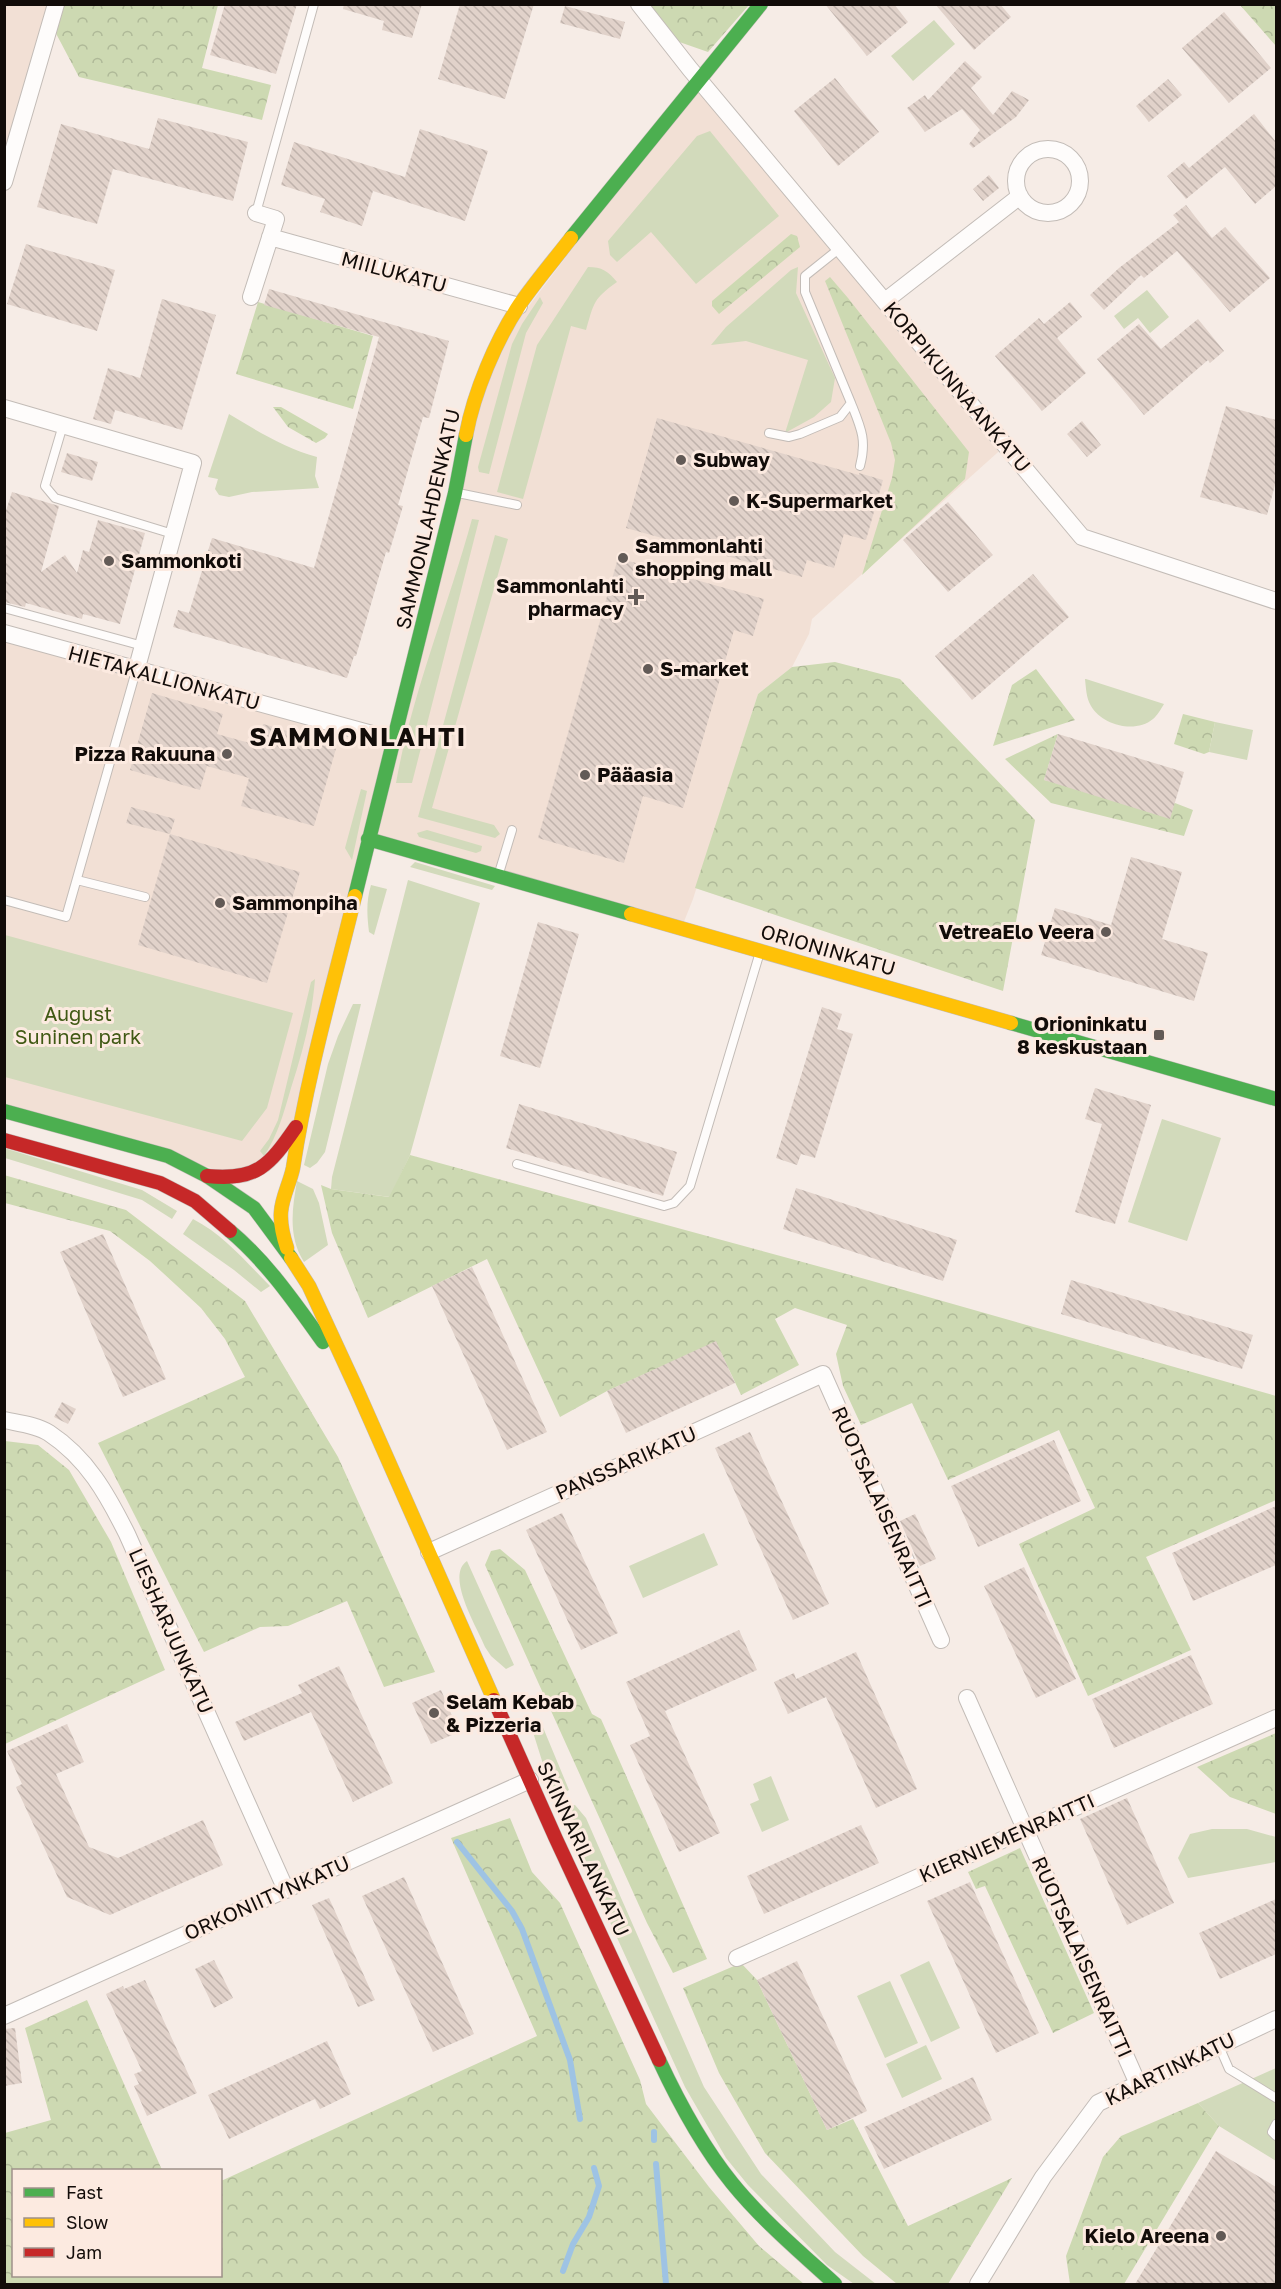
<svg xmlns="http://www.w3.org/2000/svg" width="1281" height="2289" font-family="'Golos Text',sans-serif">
  <defs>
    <pattern id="forest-crowns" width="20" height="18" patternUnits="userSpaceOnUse" patternTransform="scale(1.5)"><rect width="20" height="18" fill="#cdd9b2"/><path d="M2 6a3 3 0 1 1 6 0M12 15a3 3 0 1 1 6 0" fill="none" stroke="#afb998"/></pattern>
    <pattern id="building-back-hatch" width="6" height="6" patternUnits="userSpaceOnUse" patternTransform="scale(1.5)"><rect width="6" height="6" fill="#e1d2ca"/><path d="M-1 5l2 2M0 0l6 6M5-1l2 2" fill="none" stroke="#c0b3ac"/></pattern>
  </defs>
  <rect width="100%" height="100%" fill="#f6ece6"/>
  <path fill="#f2e0d5" d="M5 5H56L5 182Z
    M700 80 1006 445 812 619 809 634 792 667 758 694 693 899 681 929 368 839 299 1123 244 1177 5 1111 4 633 394 740 494 352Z"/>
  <path fill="#d2dabb" d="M934 20 955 44 913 81 891 56Z
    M710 131 779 216 696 284 651 232 617 262 610 255 608 241 697 136Z
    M588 267C602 267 608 271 617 282 593 299 594 303 586 330L571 326 523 499 497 492 537 345Z
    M798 267 796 293 835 378 831 402 814 417 785 433 808 360 746 341 711 345 726 327 791 270Z
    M1147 290 1169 317 1150 333 1138 318 1124 329 1114 316Z
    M540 297 543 303 526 333 489 474 479 472 478 467 512 344 522 324Z
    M229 414C257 431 285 448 317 457L315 476 319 488 252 492 229 497 219 495 215 489 218 479 208 477Z
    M472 519 479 520 412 783H396C412 693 448 607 472 519Z
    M495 535 508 539 432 808 494 825 500 834 495 838 418 817Z
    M1085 679H1086L1164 704C1161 709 1157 716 1153 719 1135 734 1102 725 1091 706 1086 698 1086 687 1085 679Z
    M1215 722 1253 730 1247 760 1209 752Z
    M361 789 367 791 352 860 345 848Z
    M427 830 482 846 481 851 476 853 419 837 417 833Z
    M415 862 495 886 492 890 410 867Z
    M408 880 480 903 410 1155 390 1197 331 1189 332 1177Z
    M371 885 387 889 374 935 369 932C367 916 366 901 371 885Z
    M5 935 293 1013 267 1108 242 1141 5 1077Z
    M315 979C312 1017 303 1051 291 1088 284 1112 278 1135 264 1156L260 1151 269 1139 278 1120 311 982Z
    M353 1004H361L325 1152 317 1163 310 1168 304 1165 328 1064 338 1036Z
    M1162 1119 1221 1138 1187 1241 1128 1222Z
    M4 1148 142 1190 177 1211 172 1219 142 1200 5 1158Z
    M297 1181 313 1189 319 1203 328 1245 304 1262C288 1237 292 1209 297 1181Z
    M193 1219C224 1235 246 1262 270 1286L261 1292 234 1270 183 1234Z
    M704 1533 718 1565 643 1598 629 1566Z
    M467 1561 514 1665 506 1669 491 1656 485 1647C477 1627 445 1576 467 1561Z
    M542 1725 569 1790 554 1799 532 1729Z
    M771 1776 789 1820 762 1832 750 1804 759 1800 753 1784Z
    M575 1805 586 1818 704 2087 761 2174 835 2252 876 2284H854L827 2265 748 2185 726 2158 685 2087 558 1808Z
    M1212 1829H1247L1276 1837V1862L1188 1878 1178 1858 1190 1834Z
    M929 1961 960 2028 931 2042 900 1975Z
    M890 1981 918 2043 885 2058 857 1996Z
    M926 2045 942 2079 902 2098 886 2064Z
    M1276 2068V2161L1219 2126 1198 2103Z"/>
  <path fill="url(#forest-crowns)" d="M56 5H218L202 68 271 85 262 120 79 77 51 24Z
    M639 5H749L708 52 665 37Z
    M1240 5H1276V46Z
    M791 234 797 236 800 247 719 314 712 306V301Z
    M830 277 848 298 969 452 965 479 862 575 892 478 895 460 891 443 825 281Z
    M258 302 373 336 353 409 236 374Z
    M273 407H281L328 434 325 438 316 443 288 427Z
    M835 662 900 679 1035 820 1003 991 695 888 758 694 792 667Z
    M1036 669 1075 720 993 746 1012 685Z
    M1183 714 1215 722 1209 752 1204 754 1174 744Z
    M1058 734 1044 780 1175 803 1193 810 1184 836 1051 803 1005 759Z
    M410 1155 865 1279 1276 1396V1500L1146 1557 1191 1650 1088 1696 1019 1544 1095 1508 1059 1430 948 1480 912 1403 861 1425 843 1386 836 1354 847 1325 795 1308 775 1319 799 1365 741 1395 716 1342 607 1391 560 1417 487 1259 368 1318 332 1233 321 1185 331 1189 389 1197Z
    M4 1175 126 1210 245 1301 338 1457 435 1672 384 1687 347 1601 288 1626 260 1627 204 1652 98 1443 245 1377 225 1339 201 1308 150 1261 110 1231 5 1203Z
    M5 1441 38 1445 69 1470 111 1542 165 1670 5 1744Z
    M500 1549 525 1570 592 1714 601 1719 707 1959 673 1973 647 1923 485 1565 491 1551Z
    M1276 1733V1814L1230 1797 1197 1767Z
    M510 1818 532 1872 560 1903 640 2080 646 2104 709 2187 759 2246 804 2284H5V2133L51 2120 25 2028 87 2000 162 2170H14V2276H220L221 2181 537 2036 451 1838Z
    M1020 1848 1094 2013 1053 2033 985 1886 976 1889 968 1872Z
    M741 1963 757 1980 827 2130 853 2119 908 2226 1012 2178 948 2284H897L863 2256 765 2153 719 2073 683 1988Z
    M1198 2103 1219 2126 1124 2284H1070L1066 2256 1103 2157 1121 2136Z"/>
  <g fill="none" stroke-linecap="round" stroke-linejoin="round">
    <path stroke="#9ec3e4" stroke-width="6" d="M457 1842 512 1911 522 1929 570 2060 580 2119
      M654 2132V2140
      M656 2164 666 2284
      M563 2271 573 2244 589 2217 599 2186 594 2168"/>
  </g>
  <path fill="url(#building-back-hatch)" d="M225 4H297L276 74 210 55Z
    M344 4H422L412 38 382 30 384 21 343 9Z
    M460 4H534L505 99 438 79Z
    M825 4H894L908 22 867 56Z
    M935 4H1000L1011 17 974 50Z
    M565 6 625 22 620 39 560 23Z
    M1224 12 1271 68 1229 103 1182 48Z
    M965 61 982 77 971 88 993 115 1012 91 1029 100 1016 117 973 148 969 144 980 130 962 109 925 132 907 108 925 95 928 100Z
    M835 78 879 132 838 166 794 111Z
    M1168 79 1182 95 1149 122 1136 106Z
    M1254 114 1276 142V186L1255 204 1225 167 1186 199 1167 176 1184 162 1189 168Z
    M158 118 248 142 233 201 113 169 97 224 37 207 61 124 149 149Z
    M420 129 488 151 465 221 373 191 362 226 320 212 325 199 281 185 294 142 405 177Z
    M989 175 999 188 983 201 973 189Z
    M1186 205 1212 238 1225 227 1270 278 1230 312 1177 251 1144 278 1141 275 1104 310 1090 295 1119 268 1179 222 1173 215Z
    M26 244 115 270 97 331 7 304Z
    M269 289 449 341 429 418 423 417 398 505 403 506 389 553 386 552 356 656H354L347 678 173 627 178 610 189 613 212 538 314 568 338 484 379 337 264 305Z
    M162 299 216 315 182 430 115 410 111 424 93 419 108 368 140 378Z
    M1070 302 1082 317 1057 338 1086 373 1042 411 995 356 1039 318 1044 324Z
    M1198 319 1224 351 1210 363 1208 360 1144 415 1097 359 1139 324 1161 349Z
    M1226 406 1276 420V481L1267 515 1200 497Z
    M657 418 859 475V473L883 480 866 540 844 534 834 568 807 560 802 577 626 528Z
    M1082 421 1101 445 1087 457 1067 434Z
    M67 453 98 462 92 481 61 472Z
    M12 492 59 506 41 572 65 555 77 573 83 550 89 552 98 520 145 533 120 624 83 614 82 619 26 603 25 607 4 602V517Z
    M948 502 993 555 948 592 903 540Z
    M618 558 764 599 753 636 734 630 683 808 643 796 624 863 538 838Z
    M1033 574 1069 617 972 700 935 656Z
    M152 693 223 714 217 734 257 745 263 724 337 745 314 826 241 806 249 778 207 766 200 790 130 770Z
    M1058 734 1184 772 1170 819 1044 780Z
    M131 807 175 819 170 834 126 823Z
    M170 834 300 872 267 983 138 945Z
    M1131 857 1182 872 1162 939 1208 953 1194 1001 1041 955 1055 908 1111 925Z
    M538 922 579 934 540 1068 500 1056Z
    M822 1007 842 1014 837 1029 853 1034 815 1158 801 1154 797 1165 776 1158Z
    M1095 1088 1151 1105 1115 1224 1075 1212 1102 1124 1085 1119Z
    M519 1104 677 1152 663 1196 506 1148Z
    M796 1188 957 1240 943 1281 783 1229Z
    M103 1234 166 1379 123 1397 60 1252Z
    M472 1267 547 1432 507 1450 432 1286Z
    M1071 1280 1253 1335 1242 1369 1061 1314Z
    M716 1341 735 1383 626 1433 607 1391Z
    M62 1402 76 1409 68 1424 54 1417Z
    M750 1432 829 1604 793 1620 715 1448Z
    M1054 1440 1081 1501 978 1547 951 1486Z
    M1276 1506V1565L1193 1601 1172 1553Z
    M562 1513 618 1633 581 1650 526 1530Z
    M915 1514 936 1559 920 1566 900 1521Z
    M1024 1567 1076 1679 1036 1698 984 1586Z
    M739 1630 757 1670 665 1711 720 1833 679 1852 630 1745 650 1736 626 1682Z
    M856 1652 917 1789 876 1808 826 1697 788 1714 774 1682 794 1673 796 1679Z
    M1191 1655 1213 1704 1114 1748 1092 1699Z
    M339 1666 393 1783 353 1802 311 1712 244 1741 235 1722 302 1693 298 1685Z
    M441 1690 459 1732 431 1744 412 1703Z
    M67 1724 84 1762 56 1774 89 1847 118 1858 203 1820 223 1865 110 1915 67 1897 16 1787 22 1784 7 1751Z
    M1127 1798 1174 1903 1127 1925 1080 1819Z
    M861 1825 879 1863 764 1914 747 1876Z
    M404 1877 474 2034 433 2052 362 1896Z
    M970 1882 1039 2033 996 2053 927 1901Z
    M329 1898 375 2000 358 2007 312 1905Z
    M1276 1899V1954L1220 1979 1199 1933Z
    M214 1960 233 1998 214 2008 195 1969Z
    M797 1961 867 2111 827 2130 757 1980Z
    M145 1980 197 2093 147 2116 134 2086 139 2084 134 2074 142 2071 106 1994 123 1986 124 1989Z
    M15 2028 22 2083 4 2086V2029Z
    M327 2041 351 2094 320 2109 315 2099 229 2139 208 2095Z
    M973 2077 992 2120 884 2169 864 2127Z
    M1216 2151 1276 2187V2284H1135Z"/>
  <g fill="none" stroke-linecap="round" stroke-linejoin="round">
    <defs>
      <path id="lane" d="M256 213 314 4
        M851 403C861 428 867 440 860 466
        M63 425 45 486 55 498 173 534
        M769 433 789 437 800 434 840 417 851 403 805 292V276L840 248
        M458 493 517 505
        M4 608 143 646
        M499 873 512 830
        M77 880 145 897
        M4 900 66 917 136 671
        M517 1164 664 1206 674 1203 690 1186 760 952
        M1219 2046 1229 2069 1276 2098
        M1276 2124 1272 2132 1276 2136"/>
      <path id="street" d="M639 4 690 69 1082 537 1276 601
        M1016 181a32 32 0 1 1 64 0a32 32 0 1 1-64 0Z
        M4 182 56 4
        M270 237 519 306
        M251 297 276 219 256 213
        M885 301 1020 196
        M4 408 193 463 136 671
        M4 633 394 740
        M4 1420C18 1423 37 1425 49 1433 87 1458 107 1494 127 1534L286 1890
        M429 1552 823 1374 941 1640
        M967 1698 1138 2084
        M737 1958 1276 1718
        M4 2016 530 1780
        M978 2284 1043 2177 1098 2103 1276 2019"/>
      <path id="fast" d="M571 238 761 4
        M368 839 631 914
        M355 896 455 493 466 435
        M1011 1023 1276 1099
        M4 1111 168 1156 207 1176 254 1208 291 1258
        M230 1231C267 1262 295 1303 323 1342
        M659 2060C679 2103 702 2146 732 2183 762 2220 800 2252 835 2284"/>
      <path id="slow" d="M466 435C474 392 496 340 520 304 536 281 554 260 571 238
        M631 914 1011 1023
        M287 1248C283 1236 280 1225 281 1212 282 1197 290 1183 293 1168 307 1076 333 986 355 896
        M291 1258 309 1286 357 1390 494 1700"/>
      <path id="jam" d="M4 1140 160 1183 195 1201 230 1231
        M207 1176C257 1181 269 1166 296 1127
        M494 1700 556 1839 659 2060"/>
    </defs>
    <use href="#lane" stroke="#c3bcb7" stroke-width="10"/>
    <use href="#street" stroke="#c3bcb7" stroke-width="18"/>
    <use href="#fast" stroke="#c3bcb7" stroke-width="15"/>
    <use href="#slow" stroke="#c3bcb7" stroke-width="15"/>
    <use href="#jam" stroke="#c3bcb7" stroke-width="15"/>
    <use href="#lane" stroke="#fefcfb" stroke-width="8"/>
    <use href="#street" stroke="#fefcfb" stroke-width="16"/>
    <use href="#fast" stroke="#4caf50" stroke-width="14"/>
    <use href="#slow" stroke="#ffc107" stroke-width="14"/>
    <use href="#jam" stroke="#c62828" stroke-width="14"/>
  </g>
  <g fill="#625a56" stroke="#fceae0" stroke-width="2">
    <circle cx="681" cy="460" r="6"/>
    <circle cx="734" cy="501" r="6"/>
    <circle cx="623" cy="558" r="6"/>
    <circle cx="109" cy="561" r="6"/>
    <path d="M633 588h6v6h6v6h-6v6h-6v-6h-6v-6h6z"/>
    <circle cx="648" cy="669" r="6"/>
    <circle cx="227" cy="754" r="6"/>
    <circle cx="585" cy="775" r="6"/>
    <circle cx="220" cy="903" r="6"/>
    <circle cx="1106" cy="932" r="6"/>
    <rect x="1153" y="1029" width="12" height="12" rx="3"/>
    <circle cx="434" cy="1713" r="6"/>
    <circle cx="1221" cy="2236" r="6"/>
  </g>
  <g text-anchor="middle" stroke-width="6" stroke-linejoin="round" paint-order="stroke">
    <g font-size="20" fill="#120c09" stroke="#fceae0">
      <text transform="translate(394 272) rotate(15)" y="7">MIILUKATU</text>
      <text transform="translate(957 387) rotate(50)" y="7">KORPIKUNNAANKATU</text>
      <text transform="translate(428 519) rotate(-77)" y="7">SAMMONLAHDENKATU</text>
      <text transform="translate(164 678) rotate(15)" y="7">HIETAKALLIONKATU</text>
      <text transform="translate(828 950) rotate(16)" y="7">ORIONINKATU</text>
      <text transform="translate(626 1463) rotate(-24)" y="7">PANSSARIKATU</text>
      <text transform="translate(882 1507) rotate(66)" y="7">RUOTSALAISENRAITTI</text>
      <text transform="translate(171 1631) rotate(66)" y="7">LIESHARJUNKATU</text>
      <text transform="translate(1007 1838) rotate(-24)" y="7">KIERNIEMENRAITTI</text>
      <text transform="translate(583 1849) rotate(65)" y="7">SKINNARILANKATU</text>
      <text transform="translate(267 1898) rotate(-24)" y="7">ORKONIITYNKATU</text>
      <text transform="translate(1082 1957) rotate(66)" y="7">RUOTSALAISENRAITTI</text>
      <text transform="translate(1170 2069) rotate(-26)" y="7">KAARTINKATU</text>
    </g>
    <g font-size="20" font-weight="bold" fill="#120c09" stroke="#fceae0" text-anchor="start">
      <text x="693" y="467">Subway</text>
      <text x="746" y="508">K-Supermarket</text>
      <text x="635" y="553">Sammonlahti<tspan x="635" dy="23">shopping mall</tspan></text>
      <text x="121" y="568">Sammonkoti</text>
      <text x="624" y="593" text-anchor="end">Sammonlahti<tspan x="624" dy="23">pharmacy</tspan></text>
      <text x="660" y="676">S-market</text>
      <text x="215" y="761" text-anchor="end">Pizza Rakuuna</text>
      <text x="597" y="782">Pääasia</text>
      <text x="232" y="910">Sammonpiha</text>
      <text x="1094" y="939" text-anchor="end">VetreaElo Veera</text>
      <text x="1147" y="1031" text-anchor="end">Orioninkatu<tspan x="1147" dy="23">8 keskustaan</tspan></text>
      <text x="446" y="1709">Selam Kebab<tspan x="446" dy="23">&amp; Pizzeria</tspan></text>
      <text x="1209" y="2243" text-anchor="end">Kielo Areena</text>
    </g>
    <g font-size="20" fill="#405914" stroke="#fceae0">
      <text x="78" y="1021">August<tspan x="78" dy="23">Suninen park</tspan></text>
    </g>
    <g font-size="26" font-weight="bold" letter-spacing="1.5" fill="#120c09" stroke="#fceae0">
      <text x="358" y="746">SAMMONLAHTI</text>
    </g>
  </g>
  <rect width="1281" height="2289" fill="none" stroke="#120c09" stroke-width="12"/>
  <rect x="12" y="2169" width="210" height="108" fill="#fceae0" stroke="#9e918a" stroke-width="1.5"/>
  <rect x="24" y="2188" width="30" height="9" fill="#4caf50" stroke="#9e918a" stroke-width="1.5"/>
  <text x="66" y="2199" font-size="18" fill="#120c09">Fast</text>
  <rect x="24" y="2218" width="30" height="9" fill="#ffc107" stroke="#9e918a" stroke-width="1.5"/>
  <text x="66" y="2229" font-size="18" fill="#120c09">Slow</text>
  <rect x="24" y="2248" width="30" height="9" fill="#c62828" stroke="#9e918a" stroke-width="1.5"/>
  <text x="66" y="2259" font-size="18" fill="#120c09">Jam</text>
</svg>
